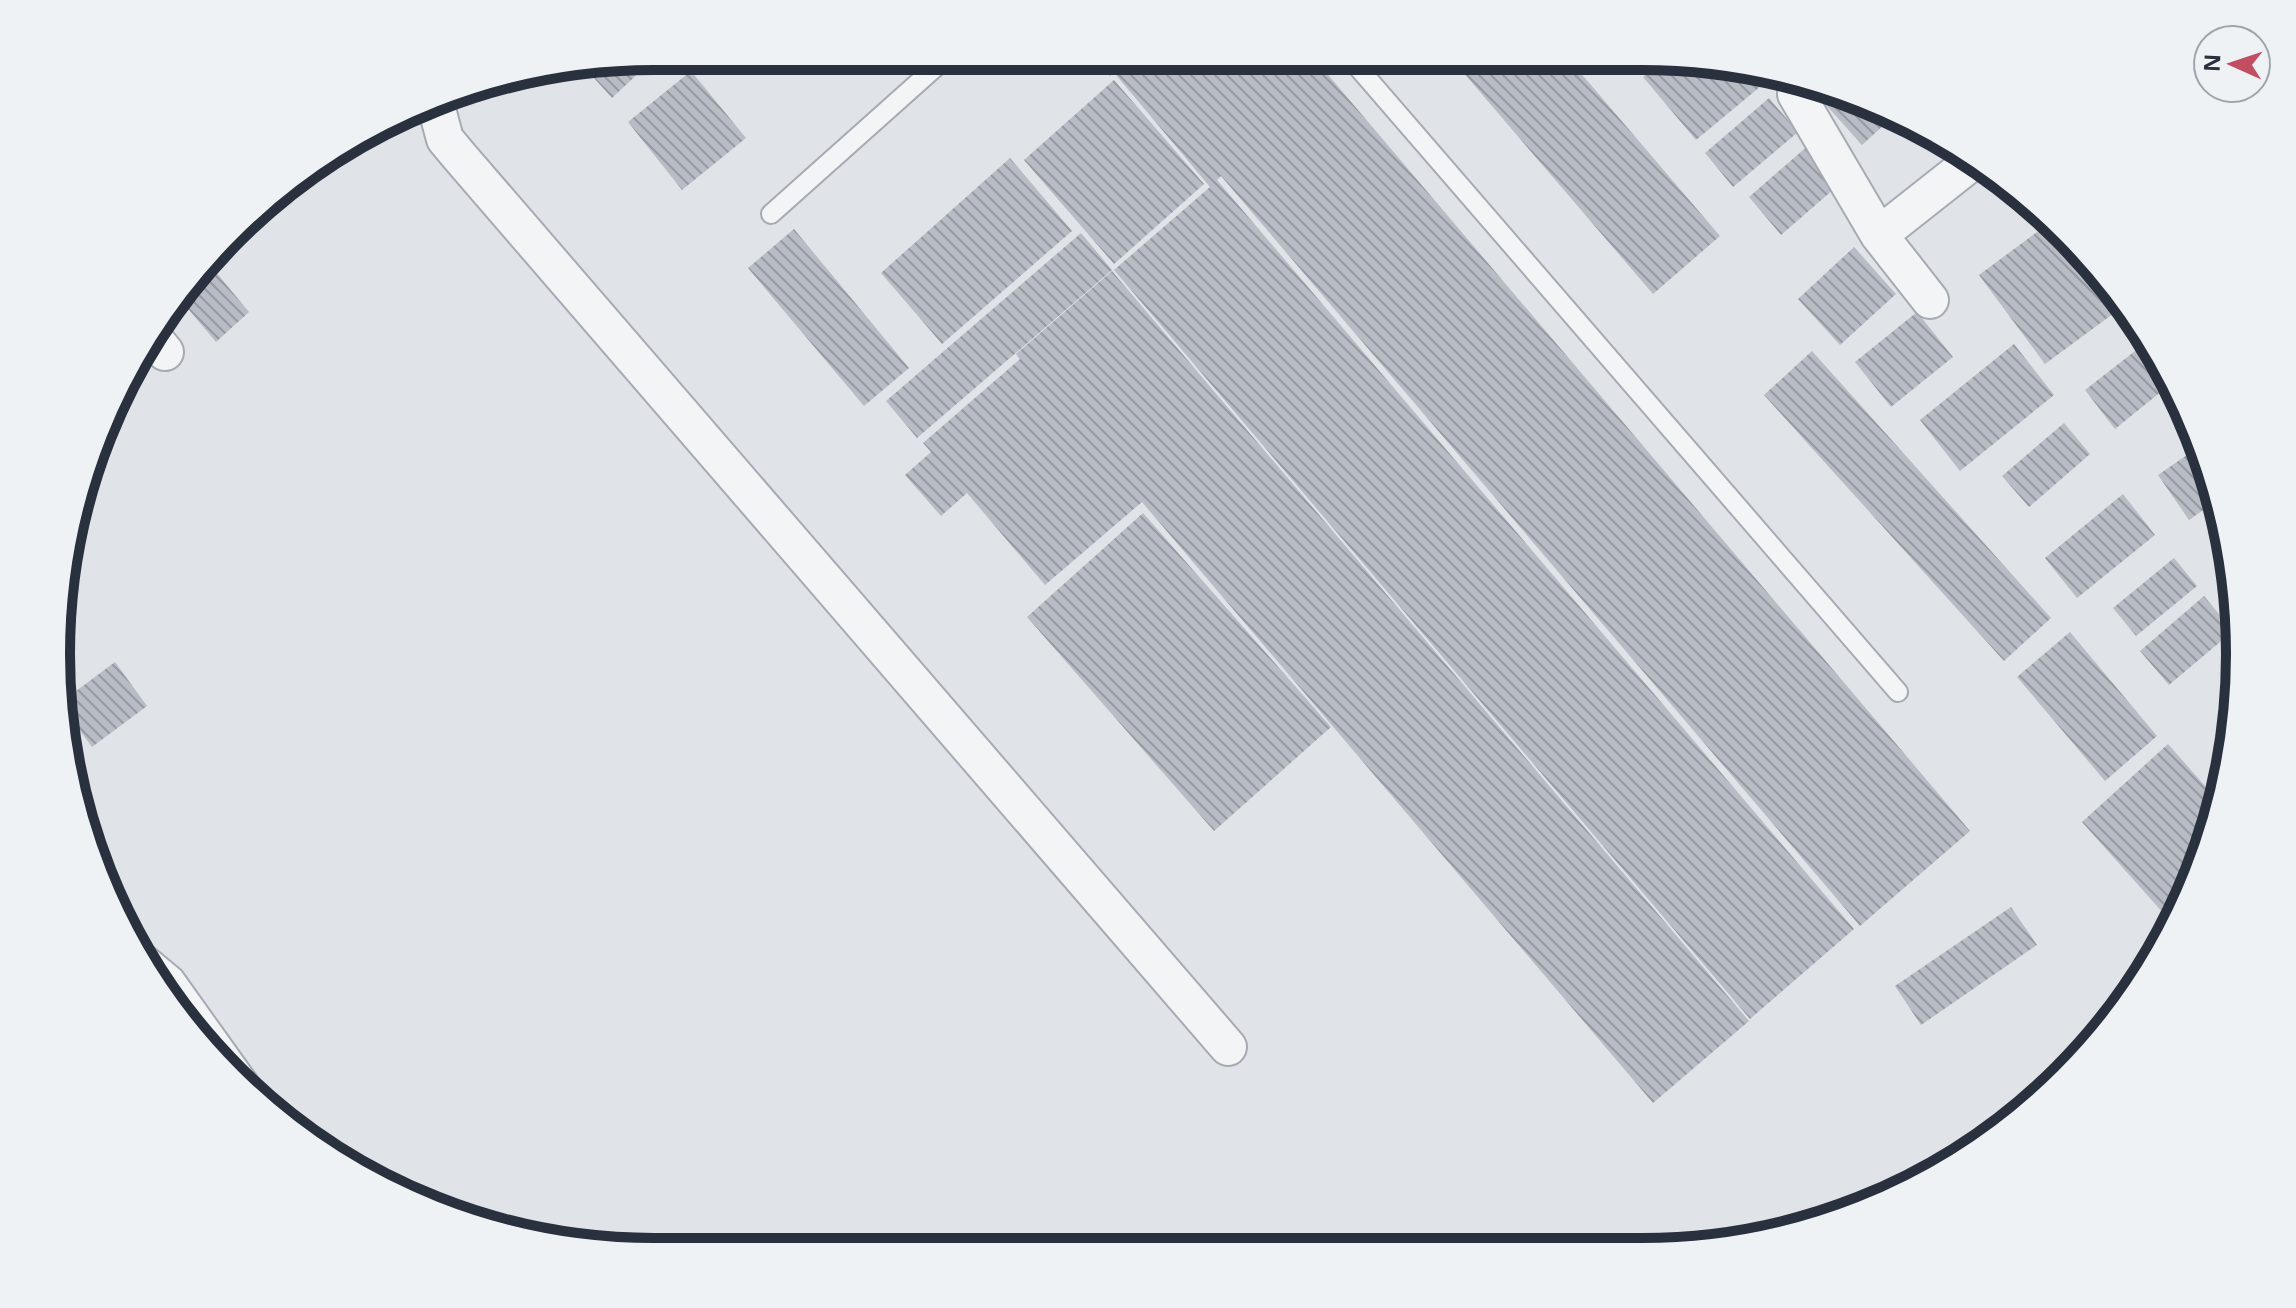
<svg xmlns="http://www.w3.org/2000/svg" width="2296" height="1308" font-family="'Noto Sans',sans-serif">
  <defs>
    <pattern id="building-back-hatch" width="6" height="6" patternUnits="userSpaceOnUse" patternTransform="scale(2)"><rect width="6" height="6" fill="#b8bcc4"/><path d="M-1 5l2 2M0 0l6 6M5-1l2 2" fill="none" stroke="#9699a1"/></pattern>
  </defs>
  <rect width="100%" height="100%" fill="#e0e3e8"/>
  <path fill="url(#building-back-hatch)" d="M654 56H657L612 98 584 67Z
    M1093 57H1132L1110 76Z
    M1138 57H1313L1970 831 1860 926 1221 176 1217 180 1854 929 1750 1019 1114 270 1210 187 1116 75Z
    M1450 57H1567L1720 236 1653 294Z
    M1667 57H1681L1773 76 1696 140 1643 77Z
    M691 71 746 138 682 190 628 122Z
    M1114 80 1204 184 1114 264 1024 160Z
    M1812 83 1834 88 1895 115 1862 145 1809 86Z
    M1769 98 1798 132 1733 187 1705 153Z
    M1810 144 1842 182 1781 235 1749 197Z
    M1010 158 1072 231 942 344 881 273Z
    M2052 221 2077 248 2121 308 2045 364 1979 275Z
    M794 229 909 368 864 406 748 268Z
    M1081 233 1112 270 917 438 886 401Z
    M1854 247 1896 294 1840 345 1798 299Z
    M210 265 249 312 216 342 179 298Z
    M1112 271 1749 1021 1653 1103 1142 502 1045 585 967 493 941 516 905 475 931 452 923 443 1020 359 1016 354Z
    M1917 312 1953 357 1891 407 1855 362Z
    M2014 344 2054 395 1960 471 1920 420Z
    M2144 344 2173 382 2115 429 2085 390Z
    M1812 351 2051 618 2004 661 1764 395Z
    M2064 423 2090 454 2029 507 2002 476Z
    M2200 446 2219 499 2189 520 2158 475Z
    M2123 494 2155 535 2077 598 2045 558Z
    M1143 513 1331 727 1214 831 1027 617Z
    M2174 558 2197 586 2136 636 2113 608Z
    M2204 596 2233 631 2169 685 2140 651Z
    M2070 632 2157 736 2105 781 2017 677Z
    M115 662 147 706 92 747 60 703Z
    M2168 744 2219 802 2208 847 2173 924 2082 822Z
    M2011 907 2037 945 1921 1025 1895 986Z"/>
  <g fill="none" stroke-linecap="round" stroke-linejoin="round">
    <defs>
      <path id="service" d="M1349 57 1898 692
        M771 214 948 56
        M145 953 174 977 254 1089"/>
      <path id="minor" d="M1796 94 1879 235 1930 300
        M435 102 445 139 460 157 1228 1047
        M1879 235 1974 160
        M151 335 165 352"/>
    </defs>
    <use href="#service" stroke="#a6aab2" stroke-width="22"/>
    <use href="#minor" stroke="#a6aab2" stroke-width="40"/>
    <use href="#service" stroke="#f2f4f6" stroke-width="18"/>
    <use href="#minor" stroke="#f2f4f6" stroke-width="36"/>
  </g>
  <path d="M0 0H2296V1308H0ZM654 70H1642A584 584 0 0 1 2226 654V654A584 584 0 0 1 1642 1238H654A584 584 0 0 1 70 654V654A584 584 0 0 1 654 70Z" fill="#eff2f5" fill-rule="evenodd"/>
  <path fill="none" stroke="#2a313e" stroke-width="10" d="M654 70H1642A584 584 0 0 1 2226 654V654A584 584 0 0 1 1642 1238H654A584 584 0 0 1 70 654V654A584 584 0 0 1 654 70Z"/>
  <g transform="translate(2232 64) rotate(273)"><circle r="38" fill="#eff2f5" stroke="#a0a5ac" stroke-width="2"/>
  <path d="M0-6L14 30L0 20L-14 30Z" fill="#c24f61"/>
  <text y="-12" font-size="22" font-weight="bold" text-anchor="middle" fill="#2a313e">N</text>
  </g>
</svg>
